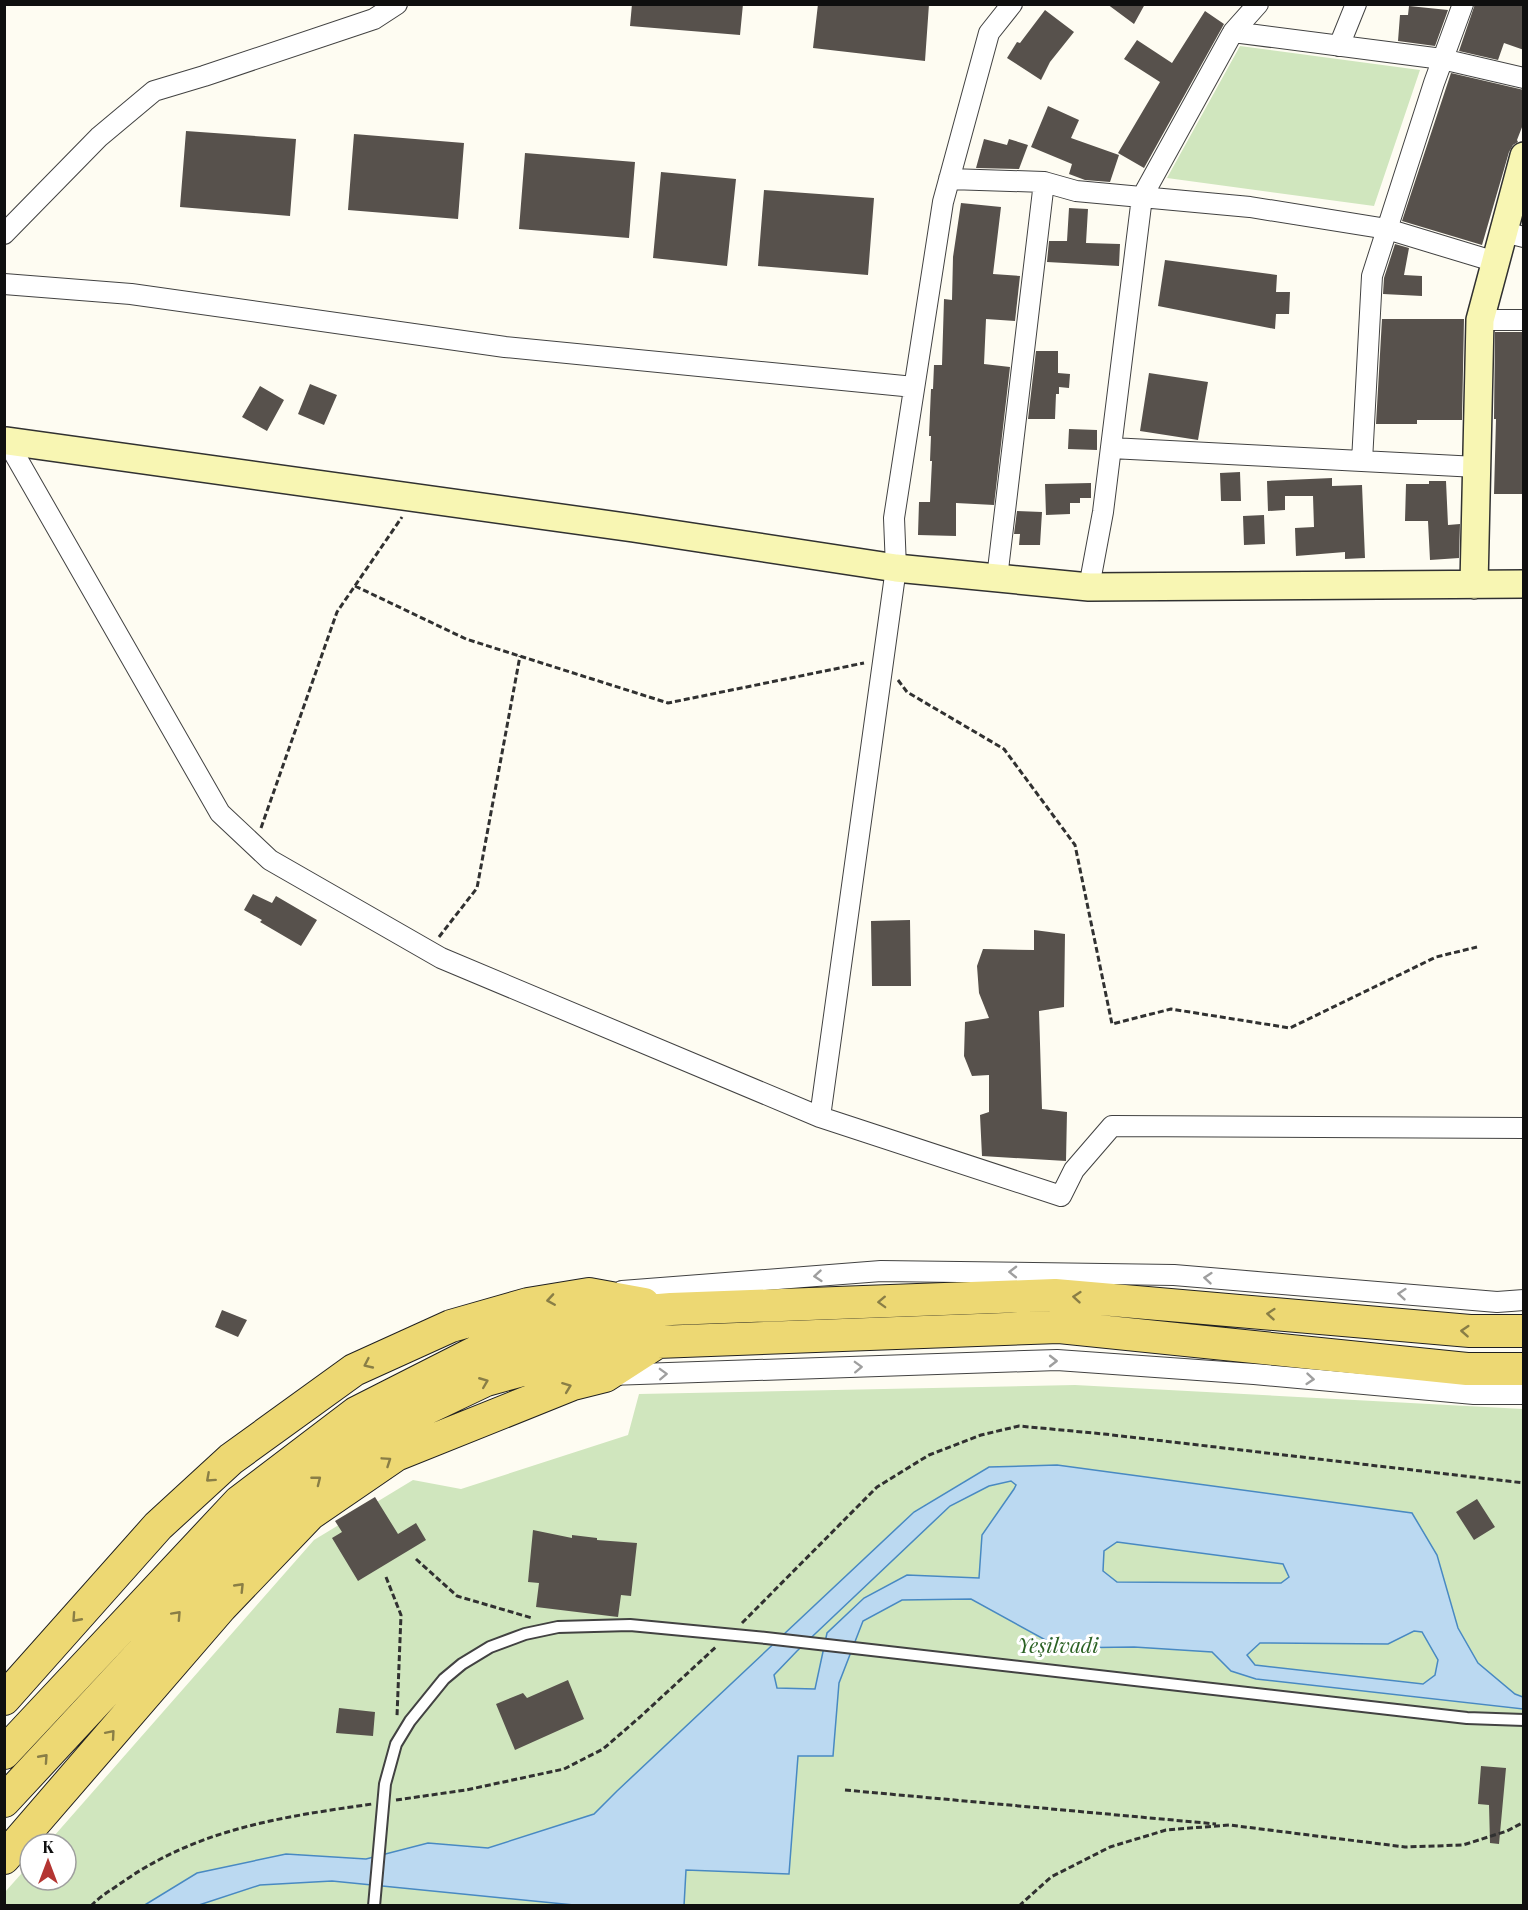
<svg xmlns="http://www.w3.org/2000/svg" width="1528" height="1910" font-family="'Playfair Display',serif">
  <rect width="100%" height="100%" fill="#fefcf2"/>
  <path fill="#d0e6be" d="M1240 46 1420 70 1374 206 1167 178Z
    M1075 1385 1523 1409V1905L5 1906V1892L30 1864V1880H66V1844H47L314 1540 413 1480 461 1489 628 1435 639 1394Z"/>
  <path fill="#bbd9f1" stroke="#4889c2" stroke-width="1.5" fill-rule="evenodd" d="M1057 1465 1412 1513 1437 1555 1458 1628 1478 1663 1515 1694 1523 1697V1709L1256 1679 1231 1671 1212 1652 1134 1647 1060 1648 971 1599 902 1600 863 1621 839 1683 833 1756H798L789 1874 686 1870 684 1906 574 1905 332 1881 260 1885 199 1905 143 1906 197 1873 286 1854 366 1859 428 1843 488 1848 594 1814 617 1791 914 1512 989 1467ZM1011 1481 1016 1485 1014 1489 982 1535 979 1578 907 1575 864 1598 827 1633 815 1689 777 1688 774 1675 797 1651 950 1506 989 1486ZM1117 1542 1283 1564 1289 1577 1281 1583 1117 1582 1103 1571 1104 1551ZM1414 1631 1422 1632 1438 1660 1435 1675 1423 1684 1255 1665 1247 1655 1260 1643 1388 1644Z"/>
  <path fill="#57514c" d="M632 4H743L740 35 630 26Z
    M818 4H929L925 61 813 48Z
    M1107 4H1145L1134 24Z
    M1475 4H1524V50L1504 43 1498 60 1459 51Z
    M1409 6 1448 10 1435 46 1398 41 1400 15H1408Z
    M1045 10 1074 32 1050 62 1041 80 1007 58 1017 42 1020 43Z
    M1205 11 1224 24 1144 168 1118 153 1160 82 1124 59 1137 40 1172 63Z
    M1451 73 1524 90V122L1517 140 1518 142 1513 145 1509 152 1482 245 1402 221Z
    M1048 106 1079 120 1071 138 1119 155 1110 182 1085 180 1069 174 1072 164 1031 147Z
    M186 131 296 139 290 216 180 207Z
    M354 134 464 143 458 219 348 210Z
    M984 139 1007 145 1009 139 1028 145 1019 169 976 168Z
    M525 153 635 162 629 238 519 229Z
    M661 172 736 179 727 266 653 258Z
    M764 190 874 198 868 275 758 266Z
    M961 203 1001 207 993 274 1020 276 1015 321 986 319 984 364 1010 367 994 505 956 503V536L918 535 919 502H930L932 461H930L931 436H929L931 389H933L934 365H942L944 299 952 300 953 257Z
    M1069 208 1088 209 1086 243 1120 244 1119 266 1047 262 1049 241H1067Z
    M1395 244 1409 248 1404 275 1422 276V296L1383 294 1384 278Z
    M1165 260 1277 275 1276 292H1290L1289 314H1276L1275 329 1158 306Z
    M1382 319H1464L1462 420H1417V424H1376Z
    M1495 332H1524V494H1494L1496 419H1494Z
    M1036 351H1058V373L1070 374 1069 388 1059 387V394H1056L1055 419H1028Z
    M1149 373 1208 382 1198 440 1140 431Z
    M310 384 337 395 324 425 298 414Z
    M260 386 284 400 267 431 242 417Z
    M1069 429 1097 430V450L1068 449Z
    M1240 472 1241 501H1221L1220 473Z
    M1332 478V486L1362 485 1365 558 1345 559V552L1296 556 1295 528 1314 527 1313 496H1285V510L1268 511 1267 481Z
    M1429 481H1446L1448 525 1460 524 1459 558 1430 560 1428 521H1405L1406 484H1429Z
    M1091 483V498H1080V503H1070V514L1046 515 1045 484Z
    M1017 511 1042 512 1040 545H1019L1020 534H1014Z
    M1264 515 1265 544 1244 545 1243 516Z
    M253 894 272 903 276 896 317 920 301 946 260 922 262 920 244 910Z
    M910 920 911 986H872L871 921Z
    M1034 930 1065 934 1064 1007 1039 1011 1042 1109 1067 1112 1066 1161 982 1156 980 1115 989 1112V1075L972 1076 964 1056 965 1022 989 1018 979 993 977 966 983 949 1034 950Z
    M222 1310 247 1320 238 1337 215 1327Z
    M375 1497 398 1534 416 1523 426 1540 358 1581 332 1538 342 1532 335 1521Z
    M1477 1499 1495 1527 1474 1540 1456 1512Z
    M533 1530 572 1538V1535L597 1538V1540L637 1543 631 1596 621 1595 618 1617 536 1607 539 1583 528 1582Z
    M568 1680 584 1719 515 1750 496 1704 523 1693 527 1698Z
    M339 1708 375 1712 373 1736 336 1733Z
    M1481 1766 1506 1768 1499 1844 1490 1843 1489 1805 1478 1804Z"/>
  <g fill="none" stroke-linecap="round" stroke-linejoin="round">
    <defs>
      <path id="lane" d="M374 1906 385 1784 396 1744 410 1721 444 1679 462 1664 490 1647 525 1634 558 1627 630 1625 766 1638 1467 1718 1524 1720"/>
      <path id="street" d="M1233 32 1258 4
        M1339 46 1356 4
        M949 179 1044 182 1076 191 1250 207 1387 229 1496 262
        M1504 232 1524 237
        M4 234 99 137 154 91 204 76 374 19 397 4
        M4 284 131 294 505 347 914 387
        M1480 320H1524
        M7 441 220 813 270 860 441 958 820 1117 1061 1196 1074 1170 1112 1126 1524 1128
        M1111 448 1477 467
        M1362 461 1372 276 1434 83 1463 4
        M997 578 1044 182
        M1089 587 1103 512 1142 197 1233 32 1442 59 1524 78
        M820 1117 896 568 894 518 943 202 989 33 1012 4
        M622 1291 881 1271 1174 1275 1497 1302 1524 1300
        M610 1375 1057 1360 1254 1374 1474 1394H1524"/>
      <path id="secondary" d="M7 441 633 528 896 568 1089 587 1524 584
        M1474 585 1480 320 1524 156"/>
      <path id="primary" d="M4 1699 158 1526 231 1459 354 1370 451 1326 528 1304 589 1294 644 1304
        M4 1753 239 1502 356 1413 486 1347 624 1313 671 1309 1055 1295 1470 1331H1524
        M4 1801 267 1518 383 1429 486 1380 607 1347 657 1342 1059 1327 1467 1369H1524
        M4 1858 221 1607 310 1514 396 1455 573 1384 605 1376 653 1345"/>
    </defs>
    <use href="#lane" stroke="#424242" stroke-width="14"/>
    <use href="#street" stroke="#424242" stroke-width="22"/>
    <use href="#secondary" stroke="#313131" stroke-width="30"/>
    <use href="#primary" stroke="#202020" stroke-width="34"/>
    <path stroke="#313131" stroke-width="3" stroke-dasharray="6 3" stroke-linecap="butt" d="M355 586 466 639 668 703 864 663
      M898 680 907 692 1004 749 1075 845 1112 1024 1171 1009 1290 1028 1436 957 1477 947
      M261 828 337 612 402 517
      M439 937 477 888 520 656
      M416 1559 457 1596 532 1618
      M386 1577 401 1615 397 1716
      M742 1623 877 1487 929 1455 981 1435 1019 1426 1104 1434 1524 1483
      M845 1790 1216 1824
      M396 1800 466 1790 564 1769 603 1749 640 1717 717 1646
      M91 1906C100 1896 113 1889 124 1881 201 1828 282 1817 372 1804
      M1019 1906 1051 1877 1110 1847 1166 1830 1229 1825 1405 1847 1463 1845 1507 1831 1524 1822"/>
    <use href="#lane" stroke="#fff" stroke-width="10"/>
    <use href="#street" stroke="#fff" stroke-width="20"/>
    <use href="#secondary" stroke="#f8f6b3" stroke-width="27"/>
    <use href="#primary" stroke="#edd873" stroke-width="32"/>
  </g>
  <defs><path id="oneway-chevron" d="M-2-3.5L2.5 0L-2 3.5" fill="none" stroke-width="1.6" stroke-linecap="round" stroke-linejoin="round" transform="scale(1.5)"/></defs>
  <g stroke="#9f9f9f">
    <use href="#oneway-chevron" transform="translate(1013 1272) rotate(-179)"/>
    <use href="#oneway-chevron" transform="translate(818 1276) rotate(175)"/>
    <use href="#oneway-chevron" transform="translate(1208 1278) rotate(-175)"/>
    <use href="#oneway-chevron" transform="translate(1402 1294) rotate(-175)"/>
    <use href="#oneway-chevron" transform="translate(1053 1361)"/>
    <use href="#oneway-chevron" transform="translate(858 1367) rotate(-2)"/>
    <use href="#oneway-chevron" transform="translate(663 1374) rotate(-2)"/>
    <use href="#oneway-chevron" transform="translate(1310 1379) rotate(5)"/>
  </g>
  <g stroke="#897e46">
    <use href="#oneway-chevron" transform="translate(1077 1297) rotate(-175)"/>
    <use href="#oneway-chevron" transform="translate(551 1300) rotate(171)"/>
    <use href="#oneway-chevron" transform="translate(882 1302) rotate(178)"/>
    <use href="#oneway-chevron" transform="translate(1271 1314) rotate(-175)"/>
    <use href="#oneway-chevron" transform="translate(1465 1331) rotate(-176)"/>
    <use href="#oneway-chevron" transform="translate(368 1364) rotate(155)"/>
    <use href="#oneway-chevron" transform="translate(484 1382) rotate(-22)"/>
    <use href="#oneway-chevron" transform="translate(567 1387) rotate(-21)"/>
    <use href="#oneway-chevron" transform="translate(387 1461) rotate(-34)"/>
    <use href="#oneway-chevron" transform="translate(210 1478) rotate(138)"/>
    <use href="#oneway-chevron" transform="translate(317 1480) rotate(-38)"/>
    <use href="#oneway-chevron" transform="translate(240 1587) rotate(-46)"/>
    <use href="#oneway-chevron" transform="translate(177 1615) rotate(-47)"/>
    <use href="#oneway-chevron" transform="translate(76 1618) rotate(132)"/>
    <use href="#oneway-chevron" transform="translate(111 1734) rotate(-49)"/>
    <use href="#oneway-chevron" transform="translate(44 1758) rotate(-48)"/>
  </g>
  <g text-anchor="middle" stroke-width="6" stroke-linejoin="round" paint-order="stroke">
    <g font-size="21" font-style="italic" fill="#2c6224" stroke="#fff">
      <text x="1058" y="1653">Yeşilvadi</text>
    </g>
  </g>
  <rect width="1528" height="1910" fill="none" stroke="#0f0f0f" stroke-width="12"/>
  <g transform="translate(48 1862)"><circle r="28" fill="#ffffff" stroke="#9f9f9f" stroke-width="1.5"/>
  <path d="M0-4.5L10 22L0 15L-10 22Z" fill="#b43532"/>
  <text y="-9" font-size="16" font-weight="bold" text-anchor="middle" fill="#0f0f0f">K</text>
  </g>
</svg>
